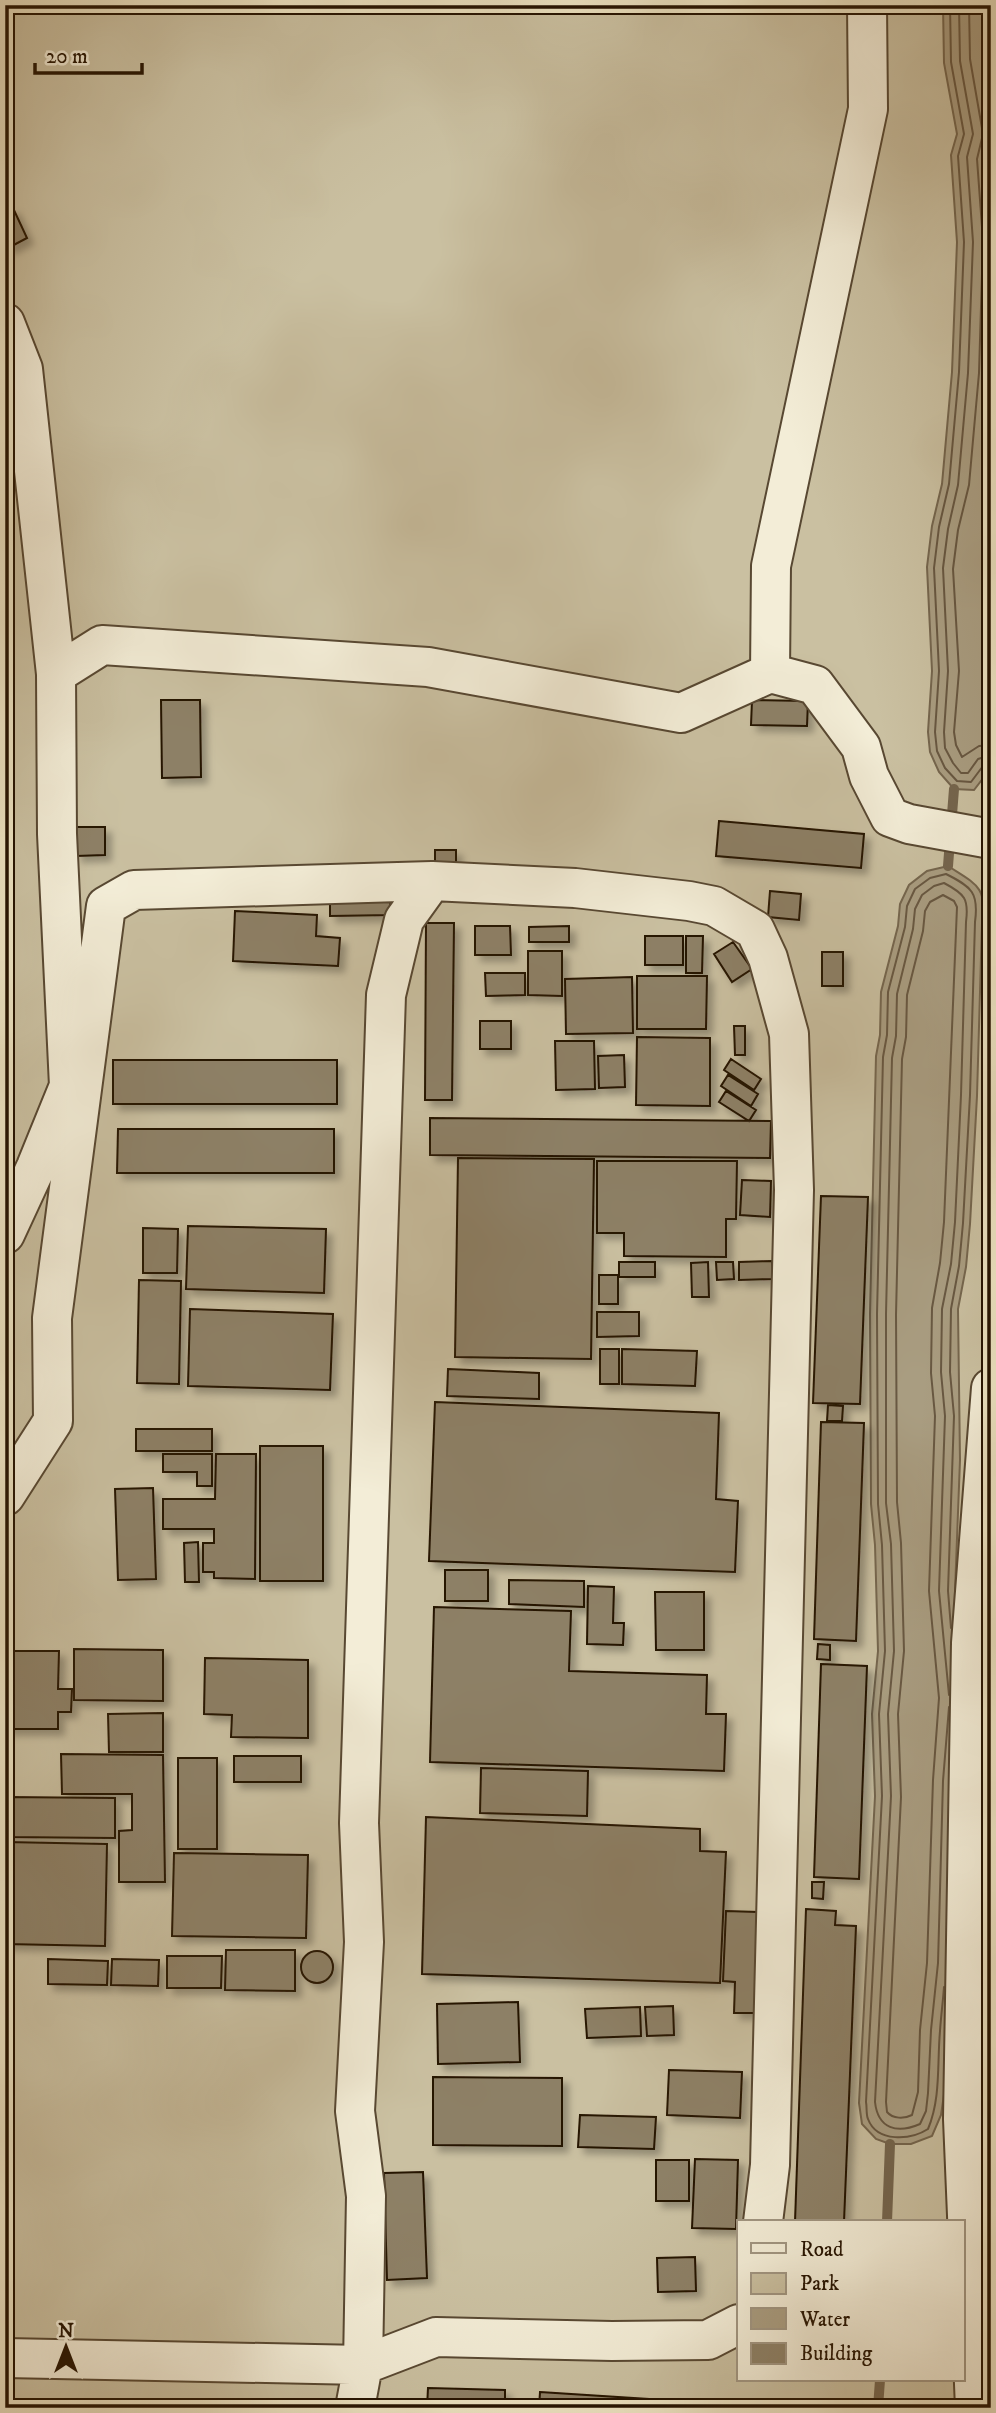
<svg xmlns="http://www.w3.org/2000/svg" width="996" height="2413" font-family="'IM FELL DW Pica',serif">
  <defs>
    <filter id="shadow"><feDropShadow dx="6" dy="6" stdDeviation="3.5" flood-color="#0004"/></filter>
  </defs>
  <rect width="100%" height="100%" fill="#ece3c2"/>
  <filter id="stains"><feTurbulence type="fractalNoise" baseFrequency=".00286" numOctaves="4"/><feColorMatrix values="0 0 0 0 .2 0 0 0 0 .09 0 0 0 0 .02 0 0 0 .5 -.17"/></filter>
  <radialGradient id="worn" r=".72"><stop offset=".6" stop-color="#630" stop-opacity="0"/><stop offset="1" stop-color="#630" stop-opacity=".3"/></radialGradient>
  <path fill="#cac0a1" stroke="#786a52" stroke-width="2" fill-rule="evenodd" d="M5 5H991V2408H5ZM739 2222H963V2380H739Z"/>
  <path fill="#a99d81" stroke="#75664e" stroke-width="2" d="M943 5H991V763L987 773 974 790 954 789 939 772 930 752 928 732 932 671 927 567 932 526 942 484 952 372 957 242 951 155 957 134 944 63Z
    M948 866C976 884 988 887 982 923L977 1096 970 1224 966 1267 958 1309 960 1460 955 1591 944 2095 941 2115 932 2136 911 2144H890L876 2139 862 2124 859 2103 875 1796 872 1714 878 1651 875 1545 871 1504 870 1314 876 1056 880 1035 881 992 898 926 900 904 909 885 927 871Z"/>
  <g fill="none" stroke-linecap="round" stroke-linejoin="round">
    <path stroke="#685842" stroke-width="2" d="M950 5 951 62 964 134 958 156 964 242 959 372 949 484 939 527 934 568 939 671 935 732 937 751 945 768 957 781 971 782 983 766 991 764
      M959 5 960 61 973 134 967 157 973 242 968 373 958 485 948 529 943 568 948 671 944 732 945 748 953 763 961 773H968L978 759 991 755
      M969 5 970 59 983 134 977 159 983 241 979 373 969 485 958 530 953 569 959 671 954 732 956 745 962 757 979 746 991 745
      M943 895 954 901 957 907 944 1222 940 1263 932 1308 931 1373 935 1416 929 1591 939 1698 933 1780 927 1963 920 2030 918 2092 912 2115C904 2119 893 2119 887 2112L886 2102 901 1797 898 1714 904 1651 901 1543 897 1502 896 1315 902 1059 906 1037 907 995 923 931 925 911 930 902Z
      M949 1707 943 1781 938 1963 931 2030 928 2093 926 2111 920 2124C897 2134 878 2129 875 2102L891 1796 888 1714 894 1651 891 1544 886 1503V1314L892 1058 896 1036 897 994 913 929 915 909 922 895 934 886 944 883C965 894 969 899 966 922L961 1095 955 1222 951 1264 942 1309 941 1372 945 1416 939 1591 949 1695
      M944 1987C943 2001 941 2016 940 2031 937 2064 941 2098 928 2129 911 2140 877 2143 868 2119 866 2115 867 2107 866 2102L882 1796 879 1714 885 1651 882 1545 878 1504 877 1314 883 1057 887 1035 888 992 905 927 907 906 915 889 930 878 946 874C972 887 979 893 975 922L970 1095 963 1223 959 1266 951 1309 950 1372 954 1416 948 1591 951 1628"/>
    <path stroke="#75664e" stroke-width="10" d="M948 866 954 789
      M887 2222 890 2144
      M878 2408 880 2380"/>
  </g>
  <path fill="#8d8066" stroke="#261402" stroke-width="2" filter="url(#shadow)" d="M13 208 27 238 8 248 5 241V212Z
    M161 700H200L201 777 162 778Z
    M752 700 808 701 807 726 751 725Z
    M719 821 864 834 861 868 716 856Z
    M75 827H105V855L76 856Z
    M435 850H456V865L435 866Z
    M770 891 801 894 799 920 768 917Z
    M390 898 391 915 330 916V900Z
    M235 911 317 915 316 936 340 938 338 966 233 961Z
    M426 923H454L452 1100H425Z
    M475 926H510L511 955H475Z
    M569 926V942H529V927Z
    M645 936H683V965H645Z
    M686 936H703L702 973H686Z
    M733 942 752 969 732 982 714 954Z
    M528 951H562V996L528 995Z
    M822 952H843V986H822Z
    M485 973H525V995L486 996Z
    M637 976H707L706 1029H637Z
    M632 977 633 1033 566 1034 565 979Z
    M480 1021H511V1049H480Z
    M734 1026H745V1055H735Z
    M637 1037 710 1038V1106L636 1105Z
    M555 1041H594L595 1089 556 1090Z
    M624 1055 625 1087 599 1088 598 1056Z
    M731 1059 761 1079 754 1090 724 1070Z
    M113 1060H337V1104H113Z
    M728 1075 758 1094 751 1106 721 1086Z
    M726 1091 756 1110 749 1121 719 1102Z
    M430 1118 771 1121 770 1158 430 1155Z
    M118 1129H334V1173H117Z
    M458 1158 594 1159 591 1359 455 1357Z
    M597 1161H737L736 1219H726V1257L624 1256V1233H597Z
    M742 1180 771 1181 770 1217 740 1215Z
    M821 1196 868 1197 860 1404 813 1403Z
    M188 1226 326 1229 324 1293 186 1289Z
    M143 1228 178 1229 177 1273H143Z
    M772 1261 773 1279 739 1280V1262Z
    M619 1262H655V1277H619Z
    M708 1262 709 1297H692L691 1263Z
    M716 1262H733L734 1279 717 1280Z
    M599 1275H618V1304H599Z
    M139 1280 181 1281 179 1384 137 1383Z
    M190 1309 333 1314 330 1390 188 1386Z
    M597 1312H639V1336L597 1337Z
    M600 1349H619V1384H600Z
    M622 1349 697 1351 695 1386 622 1384Z
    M448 1369 539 1373V1399L447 1396Z
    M435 1402 719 1413 716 1499 738 1501 735 1572 429 1561Z
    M828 1405 843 1406 842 1421H827Z
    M821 1422 864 1423 856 1641 814 1639Z
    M136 1429H212V1451H136Z
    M260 1446H323V1581H260Z
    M163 1454H212V1486H197V1472H163Z
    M216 1454H256L255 1579 214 1578V1572H203V1543H214V1529H163V1499H215Z
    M153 1488 156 1579 118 1580 115 1489Z
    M198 1542 199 1582H185L184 1543Z
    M445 1570H488V1601H445Z
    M509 1580 584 1581V1607L509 1604Z
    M588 1586 614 1587 613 1623H624L623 1645 587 1644Z
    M655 1592H704V1650H656Z
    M434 1607 571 1611 569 1671 707 1675 706 1714H726L724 1771 430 1762Z
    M818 1644 830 1645V1660L817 1659Z
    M74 1649 163 1650V1701L74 1700Z
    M5 1651H59L58 1689H72L71 1712H58V1729H5Z
    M205 1658 308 1660V1738L231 1737 232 1715 204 1714Z
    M821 1664 867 1666 859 1879 814 1877Z
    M163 1713V1752H109L108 1714Z
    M61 1754 163 1755 165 1882H119V1831L132 1830V1794H62Z
    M234 1756H301V1782H234Z
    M178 1758H217V1849H178Z
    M481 1768 588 1771 587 1816 480 1813Z
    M5 1797 115 1798V1838L5 1837Z
    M426 1817 700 1829V1851L726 1852 720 1983 422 1974Z
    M5 1842 107 1844 105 1946 5 1944Z
    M174 1853 308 1855 306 1938 172 1936Z
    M812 1882H824L823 1899 812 1898Z
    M806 1909 836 1911 835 1925 856 1926 844 2222H795Z
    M726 1911 758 1912 755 2013H734L735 1982 723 1981Z
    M226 1950H295V1991L225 1990Z
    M301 1967a16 16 0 1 1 32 0a16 16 0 1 1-32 0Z
    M167 1956H222L221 1988H167Z
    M48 1959 108 1961 107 1985 48 1984Z
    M112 1959 159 1960 158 1986 111 1985Z
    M518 2002 520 2062 438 2064 437 2004Z
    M673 2006 674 2035 647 2036 645 2007Z
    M640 2007 641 2036 587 2038 585 2009Z
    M669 2070 742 2072 740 2118 667 2115Z
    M433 2077 562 2078V2146L433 2145Z
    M580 2115 656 2117 654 2149 578 2147Z
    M695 2159 738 2160 736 2229 692 2228Z
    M656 2160H689V2201H656Z
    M423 2172 427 2278 387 2280 384 2173Z
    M695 2257 696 2291 658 2292 657 2258Z
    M428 2388 505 2390V2408H427Z
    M540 2392 695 2402 694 2408H539Z
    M5 2405 125 2408H5Z"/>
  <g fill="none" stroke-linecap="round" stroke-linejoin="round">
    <defs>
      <path id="minor" d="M5 323 23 369 56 674 57 834 69 1086 36 1167 5 1234
        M770 673 815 685 861 747 869 776 890 817 909 824 991 839
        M56 674 102 645 428 667 681 713 770 673 771 566 868 109 867 5
        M432 881 575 888 689 901 714 906 755 930 768 958 789 1034 794 1190 770 2165 763 2222
        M5 1496 53 1421 52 1318 106 906 134 890 432 881 404 920 386 995 359 1823 364 1942 355 2111 366 2196 363 2365 355 2408
        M5 2358 363 2365 436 2337 612 2341 708 2340 739 2324
        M975 2408 963 2119 971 1643 991 1388"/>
    </defs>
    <use href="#minor" stroke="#584832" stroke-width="42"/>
    <use href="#minor" stroke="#f3edd7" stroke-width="38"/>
  </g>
  <rect width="996" height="2413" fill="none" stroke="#ece3c2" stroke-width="28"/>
  <rect x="7" y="7" width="982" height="2399" fill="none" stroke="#261402" stroke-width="3.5"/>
  <rect x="14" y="14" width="968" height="2385" fill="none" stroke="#261402" stroke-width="2"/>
  <rect x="737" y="2220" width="228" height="161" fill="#f3edd7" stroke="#a19682" stroke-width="2"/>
  <rect x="751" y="2243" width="35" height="10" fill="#f3edd7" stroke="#a19682" stroke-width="2"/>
  <text x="800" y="2256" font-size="21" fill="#261402">Road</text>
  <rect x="751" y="2273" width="35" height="21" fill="#cac0a1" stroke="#a19682" stroke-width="2"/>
  <text x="800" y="2290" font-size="21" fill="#261402">Park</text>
  <rect x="751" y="2308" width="35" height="21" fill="#a99d81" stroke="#a19682" stroke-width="2"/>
  <text x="800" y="2326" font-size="21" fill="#261402">Water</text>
  <rect x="751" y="2343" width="35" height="21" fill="#8d8066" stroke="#a19682" stroke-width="2"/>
  <text x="800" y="2360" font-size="21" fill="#261402">Building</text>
  <g transform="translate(66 2347)" stroke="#f3edd7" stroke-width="5" paint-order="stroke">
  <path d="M0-5L12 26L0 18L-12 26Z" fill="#261402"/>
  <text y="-10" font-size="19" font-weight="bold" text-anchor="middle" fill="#261402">N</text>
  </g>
  <path d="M35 63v10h107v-10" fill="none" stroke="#261402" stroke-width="3.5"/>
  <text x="46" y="63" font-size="21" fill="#261402" stroke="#f3edd7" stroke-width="5" paint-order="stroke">20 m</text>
  <rect width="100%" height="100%" filter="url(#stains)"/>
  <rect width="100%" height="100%" fill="url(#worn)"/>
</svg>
